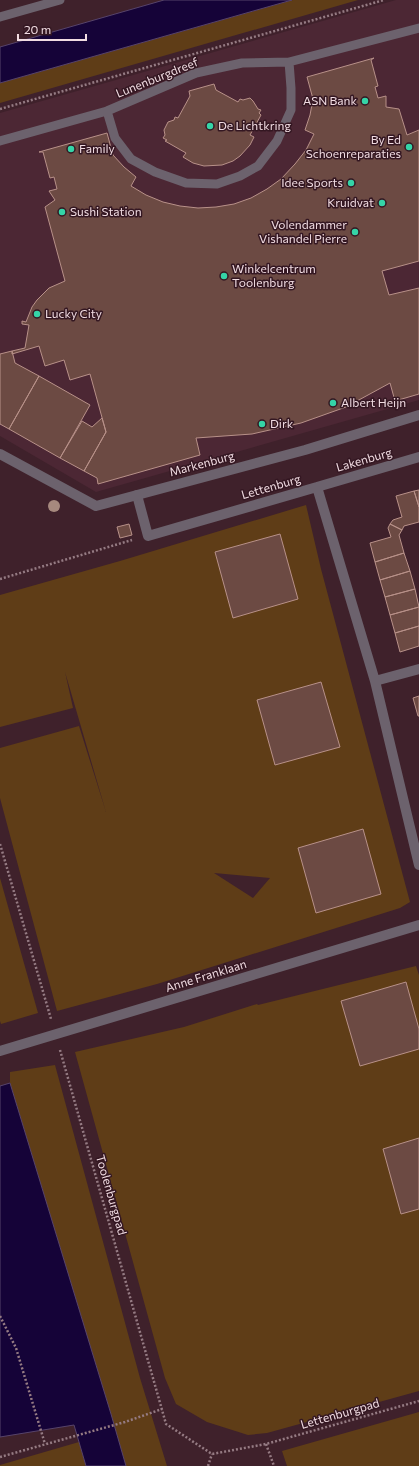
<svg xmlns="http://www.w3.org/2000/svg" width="419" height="1466" font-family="Commissioner,sans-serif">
  <rect width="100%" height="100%" fill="#3f212b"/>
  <path fill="#4c2734" d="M396 0H419V400L96 492 0 436V113Z"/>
  <path fill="#5f3d17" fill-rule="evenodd" d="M293 0H358L0 103V83Z
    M306 505 321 569 410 902 400 908 157 984 57 1011 0 798V748L79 726 106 812 65 672 73 708 0 727V595L120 561ZM214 873 270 878 253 898Z
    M0 878 38 1013 1 1024 0 1021Z
    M416 966 419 975V1391L267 1433 248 1435 207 1422 176 1404 165 1378 75 1052 184 1027 257 1004 258 1005Z
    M55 1065 140 1378 167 1466H126L10 1083V1072Z
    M419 1412V1466H287L282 1451Z
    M79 1442 86 1466H0V1465Z"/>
  <path fill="#150338" stroke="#57446b" d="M164 0H292L0 83V47Z
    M10 1083 111 1414 126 1466H86L74 1425 0 1437V1086Z"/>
  <path fill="#6c4a43" stroke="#b89189" d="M374 58 371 60 378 86 375 87 378 98 386 96V107L399 109 407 135 419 130V261L382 271 389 295 419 288V394L395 401 390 383 346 407 301 423 252 434 196 438 200 455 98 484 97 478 84 471 106 432 90 374 70 380 64 360 45 366 39 346 12 354V351L25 348 29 325 22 324V321L26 322 32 307 37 300 49 288 65 281 45 207 55 200 49 191 57 189 54 177 50 178 43 152H39L107 133 113 155 124 167 136 177 131 186 146 195 163 202 180 206 198 208 216 207 234 204 251 198 267 189 281 179 295 164 306 150 314 134 305 130 310 115 313 99 307 77Z
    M214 84 216 90 238 102 240 99 243 100 250 98 253 101 258 109 261 110 259 113 261 115 250 135 254 137 250 145 240 156 233 161 222 165 204 166 193 163 183 157 186 153 165 141 167 140 163 138 165 135 164 130 168 122 174 120 175 117 178 118 190 96 189 91Z
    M12 351 15 363 39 376 9 429 0 424V354Z
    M39 376 90 405 60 458 9 429Z
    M102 418 106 432 84 471 60 458 82 421 92 427Z
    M419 490V507L414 491Z
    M414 491 419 507V522L404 526 402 530 390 524 393 520 402 517 396 496Z
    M129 524 132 535 120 538 117 527Z
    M390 524 402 530 399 535 404 553 375 562 370 543 391 537 388 528Z
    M280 534 298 599 233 618 215 552Z
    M404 553 410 571 380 580 375 562Z
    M410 571 415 589 385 597 380 580Z
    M415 589 419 607 390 615 385 597Z
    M419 607V626L395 633 390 615Z
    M419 626V646L400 652 395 633Z
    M321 682 340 747 275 765 257 700Z
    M419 696V716H418L413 698Z
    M363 829 381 894 316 913 298 848Z
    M406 982 419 1029V1049L360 1066 341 1001Z
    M419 1138V1209L401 1214 383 1149Z"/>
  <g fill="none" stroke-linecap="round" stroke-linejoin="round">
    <path stroke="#957b83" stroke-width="2.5" stroke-dasharray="2 2" stroke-linecap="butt" d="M0 109 384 0
      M0 579 132 540
      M0 844 51 1019
      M60 1050 166 1424 212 1454 266 1444 419 1401
      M0 1316 16 1348 45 1444
      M266 1444 274 1466
      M0 1457 125 1422 162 1409
      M208 1466 212 1454"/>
    <path stroke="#6c626d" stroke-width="9" d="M0 17 60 0
      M107 111 115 138 131 159 155 172 186 183 217 184 240 176 258 166 277 141 291 110V88L289 62
      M0 141 107 111 196 73 242 63 289 62 419 28"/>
    <path stroke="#6c626d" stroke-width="10" d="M317 487 419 457
      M137 495 148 536 317 487 375 681 419 865
      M375 681 419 669
      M0 1051 419 925"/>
    <path stroke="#6c626d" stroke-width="10" d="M0 454 96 506 305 450 419 415"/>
  </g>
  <circle fill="#a6897e" cx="54" cy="506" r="6"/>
  <g fill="#35d4a7" stroke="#341722" stroke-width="1.5">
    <circle cx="365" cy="101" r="4"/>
    <circle cx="210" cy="126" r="4"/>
    <circle cx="409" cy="147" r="4"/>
    <circle cx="71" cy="149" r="4"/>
    <circle cx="351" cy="183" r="4"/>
    <circle cx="382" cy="203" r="4"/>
    <circle cx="62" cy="212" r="4"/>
    <circle cx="355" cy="232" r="4"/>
    <circle cx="224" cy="276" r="4"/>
    <circle cx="37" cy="314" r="4"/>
    <circle cx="333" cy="403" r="4"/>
    <circle cx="262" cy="424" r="4"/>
  </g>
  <g text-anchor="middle" stroke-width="3" stroke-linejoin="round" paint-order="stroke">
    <g font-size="12" fill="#f1dce2" stroke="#341722">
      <text transform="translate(157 78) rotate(-22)" y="4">Lunenburgdreef</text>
      <text transform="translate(364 460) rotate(-16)" y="4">Lakenburg</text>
      <text transform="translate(202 464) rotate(-15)" y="4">Markenburg</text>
      <text transform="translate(271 487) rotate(-16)" y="4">Lettenburg</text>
      <text transform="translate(206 976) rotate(-17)" y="4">Anne Franklaan</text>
      <text transform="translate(111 1195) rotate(74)" y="4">Toolenburgpad</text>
      <text transform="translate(340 1414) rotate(-16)" y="4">Lettenburgpad</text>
    </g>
    <g font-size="12" fill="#f1dce2" stroke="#341722" text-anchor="start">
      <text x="357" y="105" text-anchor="end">ASN Bank</text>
      <text x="218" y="130">De Lichtkring</text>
      <text x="401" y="144" text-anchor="end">By Ed<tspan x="401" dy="14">Schoenreparaties</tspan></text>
      <text x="79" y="153">Family</text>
      <text x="343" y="187" text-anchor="end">Idee Sports</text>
      <text x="374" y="207" text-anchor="end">Kruidvat</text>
      <text x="70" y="216">Sushi Station</text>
      <text x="347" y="229" text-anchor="end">Volendammer<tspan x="347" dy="14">Vishandel Pierre</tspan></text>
      <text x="232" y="273">Winkelcentrum<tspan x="232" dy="14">Toolenburg</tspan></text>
      <text x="45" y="318">Lucky City</text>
      <text x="341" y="407">Albert Heijn</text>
      <text x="270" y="428">Dirk</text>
    </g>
  </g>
  <path d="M18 34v6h68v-6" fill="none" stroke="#f1dce2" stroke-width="2"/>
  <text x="24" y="34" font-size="12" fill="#f1dce2" stroke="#341722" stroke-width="3" paint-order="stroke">20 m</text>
</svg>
